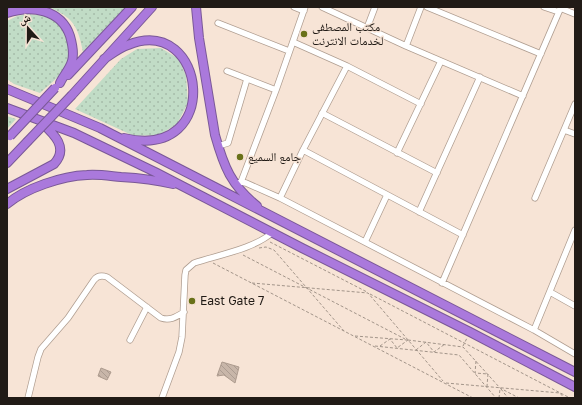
<svg xmlns="http://www.w3.org/2000/svg" width="582" height="405" font-family="'Golos Text','Noto Naskh Arabic',sans-serif">
  <defs>
    <pattern id="grass-dots" width="8" height="8" patternUnits="userSpaceOnUse"><rect width="8" height="8" fill="#c1dcc6"/><path d="M2 2h.1M6 6h.1" fill="none" stroke="#a6bca9" stroke-width="1.8" stroke-linecap="round"/></pattern>
    <pattern id="building-back-hatch" width="6" height="6" patternUnits="userSpaceOnUse"><rect width="6" height="6" fill="#c8b6a9"/><path d="M-1 5l2 2M0 0l6 6M5-1l2 2" fill="none" stroke="#ac9c91"/></pattern>
  </defs>
  <rect width="100%" height="100%" fill="#f7e4d6"/>
  <path fill="url(#grass-dots)" d="M48 7H126L83 52C78 26 73 17 48 7Z
    M27 14C36 15 47 15 55 19 69 28 75 49 68 63 62 75 50 84 40 93L14 84 7 79V21L17 16Z
    M161 48 179 59 186 76 188 103 177 124 159 135 134 136 75 109 121 59 137 49Z
    M7 116 16 119 7 129Z"/>
  <path fill="url(#building-back-hatch)" stroke="#ad9b8e" d="M222 362 239 367 235 383 224 375 217 376Z
    M101 368 111 372 107 380 98 376Z"/>
  <g fill="none" stroke-linecap="round" stroke-linejoin="round">
    <defs>
      <path id="minor" d="M294 7 304 11
        M322 7 406 46 523 96
        M427 7 541 54
        M544 7 559 12
        M560 8 575 14
        M218 23 289 51
        M367 28 375 7
        M293 42 347 66 421 104
        M406 46 421 7
        M227 71 276 90
        M322 113 437 173
        M564 130 575 134
        M218 146 228 143 247 79
        M303 150 463 235
        M397 153 441 61
        M241 182 276 90 305 7
        M236 184 241 182 246 183 280 198 534 330 575 354
        M280 198 303 150 347 66
        M535 198 575 104
        M419 212 480 77
        M365 242 387 195
        M442 283 561 7
        M550 292 575 306
        M534 330 575 230
        M130 340 147 307
        M28 398 38 357 41 349 68 318 94 280C97 276 101 275 107 277L161 318C170 321 176 317 184 312
        M162 398 179 352 182 337 185 275 186 270 194 263C218 255 254 249 273 232"/>
      <path id="highway" d="M196 7 199 38 215 135C224 167 231 185 257 206
        M7 13C31 5 61 9 70 36 72 43 74 54 72 61 70 69 63 76 60 83
        M104 59C112 54 119 48 128 45 207 13 224 162 124 138
        M68 75 132 7
        M7 89 100 128 575 372
        M72 95 152 7
        M7 108 74 133 155 172 302 248 470 332 575 387
        M7 163 27 142
        M7 189 54 164C69 148 54 134 42 123
        M7 204C26 188 62 176 87 175 98 174 110 176 121 177 138 178 156 180 173 184"/>
    </defs>
    <use href="#minor" stroke="#b09e91" stroke-width="7"/>
    <use href="#highway" stroke="#7a5897" stroke-width="10"/>
    <path stroke="#a29489" stroke-width="1" stroke-dasharray="3 2" stroke-linecap="butt" d="M270 242 367 292
      M259 248 266 247 274 250 344 331
      M243 255 405 339
      M213 263 473 398
      M252 283 368 293 443 381
      M370 294 570 398
      M355 336 407 340
      M408 340 463 347 500 388 519 398
      M375 346 459 355 496 398
      M380 346 390 339 397 348 408 340
      M463 346 467 338
      M416 350 426 342 434 352 445 344
      M476 361 475 373 488 374 487 386
      M446 383 560 393 564 398
      M501 389 508 398
      M499 398 500 389"/>
    <use href="#minor" stroke="#fff" stroke-width="5.5"/>
    <use href="#highway" stroke="#aa79dc" stroke-width="8"/>
    <defs>
      <path id="highway-bridge" d="M10 136 55 88
        M27 142 72 95"/>
    </defs>
    <use href="#highway-bridge" stroke="#7a5897" stroke-width="10" stroke-linecap="butt"/>
    <use href="#highway-bridge" stroke="#aa79dc" stroke-width="8"/>
  </g>
  <g fill="#697119" stroke="#f7e4d6" stroke-width="1.5">
    <circle cx="304" cy="34" r="4"/>
    <circle cx="240" cy="157" r="4"/>
    <circle cx="192" cy="301" r="4"/>
  </g>
  <g text-anchor="middle" stroke-width="3" stroke-linejoin="round" paint-order="stroke">
    <g font-size="12" fill="#211b16" stroke="#f7e4d6" text-anchor="start">
      <text x="312" y="31">مكتب المصطفى<tspan x="312" dy="14">لخدمات الانترنت</tspan></text>
      <text x="248" y="161">جامع السميع</text>
      <text x="200" y="305">East Gate 7</text>
    </g>
  </g>
  <rect width="582" height="405" fill="none" stroke="#211b16" stroke-width="16"/>
  <g transform="translate(28 28) rotate(339)" stroke="#f7e4d6" stroke-width="3" paint-order="stroke">
  <path d="M0-3L7 15L0 10L-7 15Z" fill="#211b16"/>
  <text y="-6" font-size="11" font-weight="bold" text-anchor="middle" fill="#211b16">ش</text>
  </g>
</svg>
